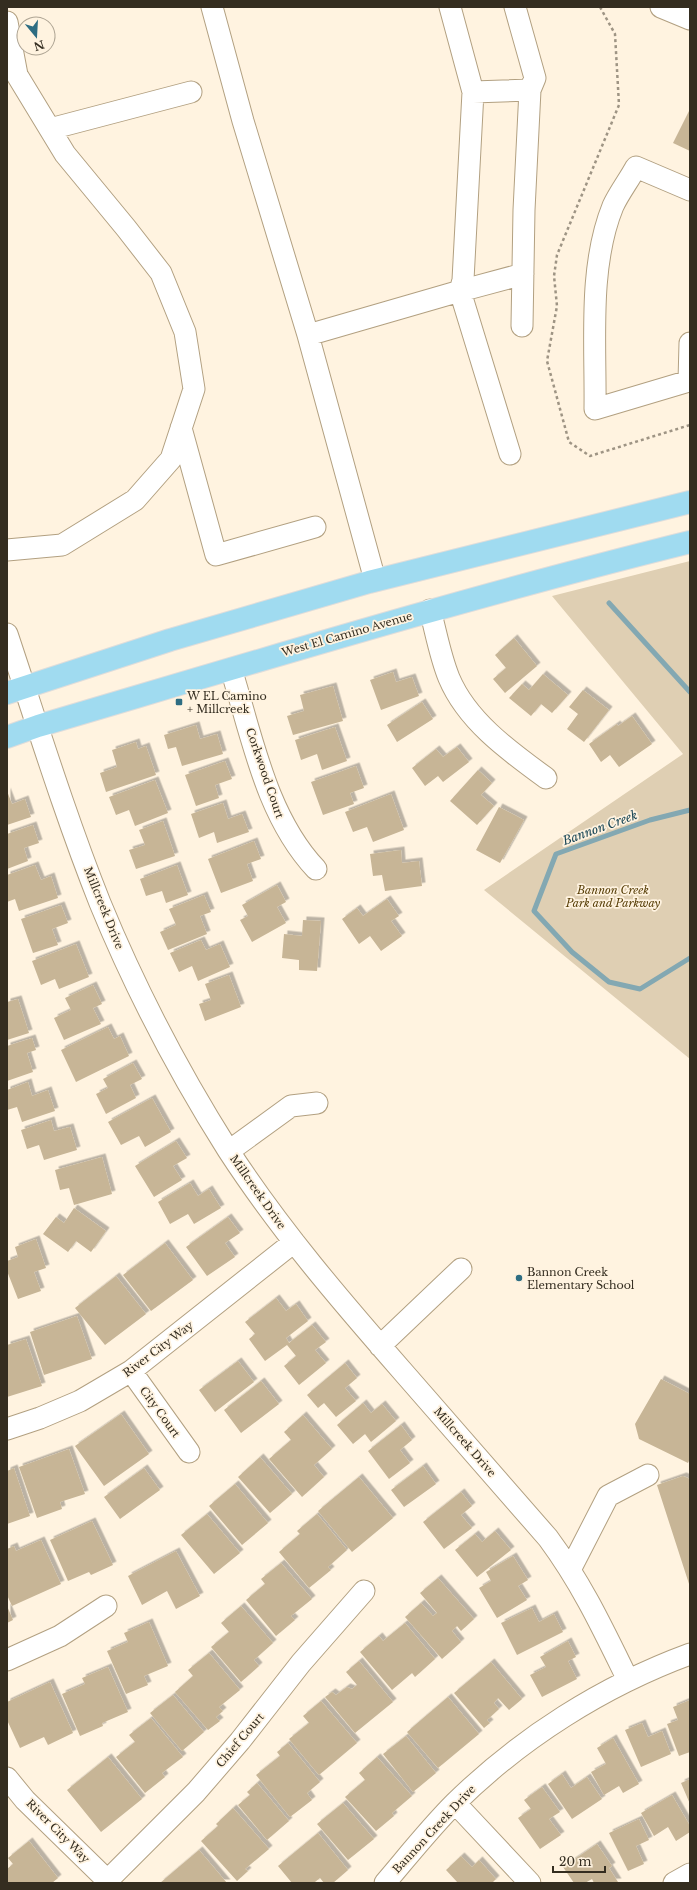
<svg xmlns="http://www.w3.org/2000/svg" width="697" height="1890" font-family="'Libre Baskerville',serif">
  <defs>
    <filter id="shadow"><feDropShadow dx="3.5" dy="-3.5" stdDeviation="0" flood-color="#0004"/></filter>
  </defs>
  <rect width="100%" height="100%" fill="#fff3e0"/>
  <path fill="#dfcfb3" d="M690 561V1059L484 890 683 754 552 596Z"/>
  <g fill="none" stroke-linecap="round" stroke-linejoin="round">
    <path stroke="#83a8b2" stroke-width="5" d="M609 603 690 692
      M690 810 650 820 556 854 534 911 572 952 609 982 640 989 690 958"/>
  </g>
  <path fill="#c7b596" filter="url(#shadow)" d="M690 109V151L673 143Z
    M514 638 537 666 505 693 493 679 506 668 495 655Z
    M393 672 396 682 412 677 419 696 381 710 370 680Z
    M543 674 568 695 552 713 541 704 531 716 509 698 522 684 529 690Z
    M333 686 343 721 293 735 287 716 304 711 300 695Z
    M583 690 609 710 584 742 567 729 578 714 569 707Z
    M422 702 433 719 397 742 387 725Z
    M632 716 652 744 619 767 610 755 601 762 589 744 617 724 618 726Z
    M196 725 200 739 217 734 223 754 182 766 176 747 168 749 164 735Z
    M335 727 347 761 322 770 317 754 301 760 295 740Z
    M136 742 138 749 146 746 156 775 106 792 100 773 117 767 112 750Z
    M457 747 469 762 443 782 438 776 425 786 412 768 436 749 443 757Z
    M225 761 232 779 215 785 219 798 196 806 185 775Z
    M356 766 364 788 350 793 354 804 323 815 311 782Z
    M478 770 492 783 481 795 494 806 477 825 450 801Z
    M155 780 168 813 135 826 129 810 116 815 109 797Z
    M7 791 12 804 25 799 31 817 7 825Z
    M391 794 404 830 373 842 367 827 353 832 345 812Z
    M223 803 228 819 242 814 249 832 217 843 214 832 199 838 191 814Z
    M499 807 524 820 500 863 476 850Z
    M163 821 175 856 136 869 129 850 145 845 139 830Z
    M33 825 39 843 24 848 28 861 7 869V834Z
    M254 841 261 859 247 864 253 881 221 893 208 859Z
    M401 850 402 863 419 861 422 886 385 891 382 875 373 876 370 854Z
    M35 865 41 880 51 876 58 898 19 911 15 899 7 902V875Z
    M177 865 188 895 166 903 162 891 146 896 140 879Z
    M277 885 286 902 277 907 286 923 252 942 240 920 248 916 242 905Z
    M204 895 211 912 200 916 207 934 168 950 160 932 176 925 169 909Z
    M387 899 399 916 391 921 402 936 381 951 370 936 359 944 342 919 357 908 363 916Z
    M61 905 68 923 52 929 58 945 33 953 21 919Z
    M303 920 321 921 317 971 299 970V960L282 958 284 934 302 936Z
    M201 940 206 950 220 944 230 967 198 981 192 966 179 972 170 953Z
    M76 944 89 977 59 989 55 979 41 985 32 961Z
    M229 975 241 1007 205 1021 199 1004 211 1000 205 984Z
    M93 985 102 1004 93 1008 101 1024 64 1040 54 1018 71 1010 65 998Z
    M18 999 29 1033 7 1040V1002Z
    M108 1027 114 1039 120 1036 129 1056 76 1082 61 1050Z
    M32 1038 36 1050 27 1053 33 1072 7 1081V1046Z
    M133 1063 142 1079 130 1085 136 1098 106 1114 96 1094 108 1088 103 1079Z
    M28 1082 32 1096 48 1090 55 1111 22 1122 17 1107 7 1110V1090Z
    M152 1098 171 1132 145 1147 139 1136 121 1145 108 1122Z
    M51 1120 54 1131 70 1127 77 1150 44 1160 39 1145 27 1149 21 1130Z
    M176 1141 187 1158 173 1166 182 1180 154 1197 135 1166Z
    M102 1157 112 1194 74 1205 69 1188 60 1190 55 1170Z
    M190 1183 198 1196 209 1189 221 1208 194 1224 188 1214 170 1224 158 1202Z
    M74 1208 106 1231 91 1252 76 1241 68 1252 43 1234 56 1217 64 1223Z
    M228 1217 240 1233 225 1243 235 1257 207 1276 186 1247Z
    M36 1239 46 1268 34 1272 41 1291 18 1299 7 1271V1261L18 1257 15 1247Z
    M165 1243 193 1280 151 1311 123 1275Z
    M116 1276 146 1314 105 1345 75 1308Z
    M276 1298 286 1311 296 1304 308 1321 286 1338 289 1343 312 1325 326 1342 315 1350 326 1363 299 1385 284 1366 296 1356 287 1345 265 1361 249 1339 255 1334 245 1322Z
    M77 1316 92 1359 44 1375 30 1332Z
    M26 1339 42 1386 7 1397V1345Z
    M238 1361 254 1382 215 1412 199 1390Z
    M345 1363 357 1378 345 1388 356 1401 336 1417 324 1403 318 1408 307 1395Z
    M661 1379 690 1394V1459L688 1463 639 1439 635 1424Z
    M261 1381 279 1404 241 1433 224 1410Z
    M363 1403 371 1413 382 1404 396 1421 371 1442 365 1434 353 1444 337 1425Z
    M121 1414 149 1454 104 1486 75 1446Z
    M303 1415 332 1449 314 1465 324 1477 302 1497 269 1459 291 1440 284 1432Z
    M401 1425 412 1440 400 1450 410 1463 389 1479 368 1451Z
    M69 1449 85 1494 60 1502 62 1509 37 1518 19 1467Z
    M260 1457 292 1494 270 1513 238 1477Z
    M423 1466 436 1484 404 1507 391 1490Z
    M14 1468 30 1516 7 1524V1471Z
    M144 1468 160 1490 120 1519 104 1497Z
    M683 1476 690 1479V1587L657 1485Z
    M359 1477 393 1518 352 1552 318 1511Z
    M235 1484 268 1523 242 1545 209 1506Z
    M461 1492 472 1506 461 1515 472 1528 444 1549 423 1522Z
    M207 1514 240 1553 214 1574 181 1535Z
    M317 1514 347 1550 328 1567 331 1570 309 1588 279 1552 300 1534 297 1531Z
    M92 1521 113 1565 91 1575 89 1572 68 1581 50 1540Z
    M495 1531 511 1550 477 1577 455 1550 475 1534 482 1542Z
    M41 1540 61 1584 12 1606 7 1595V1549L14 1546 16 1551Z
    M176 1551 200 1596 176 1609 167 1591 142 1605 128 1576Z
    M513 1556 528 1580 518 1586 527 1600 497 1618 479 1588 491 1581 486 1572Z
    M281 1563 312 1599 291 1616 295 1620 276 1636 246 1600 265 1584 261 1579Z
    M438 1578 474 1619 461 1631 457 1626 452 1631 461 1642 442 1659 405 1617 421 1603 433 1616 437 1613 420 1593Z
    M7 1606 13 1620 7 1623Z
    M241 1606 273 1643 254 1660 259 1666 241 1682 211 1647 229 1632 221 1623Z
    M532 1608 539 1622 554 1614 563 1632 517 1655 501 1623Z
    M149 1622 168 1666 144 1676 148 1685 126 1694 107 1651 128 1642 124 1633Z
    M405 1623 435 1659 415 1677 412 1673 392 1690 360 1652 379 1636 383 1641Z
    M568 1641 576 1657 568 1661 577 1679 542 1697 530 1675 546 1667 540 1657Z
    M209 1653 240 1690 219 1707 223 1711 216 1717 220 1721 208 1730 175 1692 193 1676 188 1670Z
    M359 1661 393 1702 355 1733 325 1697 332 1692 336 1695 347 1687 352 1689 357 1685 346 1672Z
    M491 1662 522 1699 509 1710 498 1698 494 1703 499 1709 487 1720 490 1723 484 1728 454 1693Z
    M108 1667 128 1712 102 1723 103 1726 80 1736 62 1694 85 1684 82 1678Z
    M50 1682 73 1733 48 1745 44 1737 20 1748 7 1720V1702Z
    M173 1695 204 1732 182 1751 150 1713Z
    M448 1697 479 1734 438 1768 407 1732Z
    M690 1700V1752L679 1756 667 1724 678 1720 673 1707Z
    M321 1701 357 1743 319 1775 289 1739 309 1723 303 1716Z
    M151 1718 183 1757 162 1773 165 1777 145 1793 116 1757 135 1742 129 1735Z
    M642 1723 648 1737 662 1731 671 1754 641 1767 625 1730Z
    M406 1736 436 1773 413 1792 383 1754Z
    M613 1738 639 1784 623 1793 619 1786 604 1795 591 1772 606 1764 597 1748Z
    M288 1743 320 1782 307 1793 312 1800 290 1817 256 1775 280 1756 277 1752Z
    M108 1757 142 1799 101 1832 67 1790Z
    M377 1757 412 1796 392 1813 394 1816 376 1831 345 1797 365 1780 359 1773Z
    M562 1774 571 1788 587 1777 602 1799 572 1819 548 1784Z
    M690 1779V1804L681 1783Z
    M257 1783 289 1821 267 1840 238 1805 250 1795 247 1792Z
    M542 1787 560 1812 549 1819 561 1835 540 1849 518 1818 531 1809 524 1800Z
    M672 1795 690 1826V1832L676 1841 668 1827 654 1836 641 1813Z
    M343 1803 374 1839 348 1860 317 1824Z
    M233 1808 269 1849 245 1869 248 1871 237 1881 201 1841 218 1826 216 1824Z
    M639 1819 649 1840 636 1846 644 1864 628 1871 609 1833Z
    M318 1833 348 1870 333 1883H324L320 1878 315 1882 316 1883H292L278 1866Z
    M29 1841 58 1878 52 1883H7V1869L13 1864 8 1858Z
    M597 1844 612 1866 609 1868 618 1882 594 1883 592 1879 585 1883H574L563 1867Z
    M199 1850 227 1883H160Z
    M461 1856 472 1867 479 1860 496 1879 492 1883H458L446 1870Z"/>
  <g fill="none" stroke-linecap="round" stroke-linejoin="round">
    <defs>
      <path id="minor" d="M212 7 243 121 308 335 460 291 463 280 473 92 450 7
        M661 7 690 19
        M7 22 17 75 65 154 126 228 161 273 185 332 194 389 171 459 135 500 62 545 7 550
        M473 92 530 90 535 78 515 7
        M50 129 191 92
        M690 190 636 167C629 180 619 193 613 206 588 267 596 344 595 409L689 381 690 343
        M522 326 524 210 530 90
        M308 335 375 580
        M181 428 216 555 315 527
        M510 454 460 291 523 274
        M430 610C436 632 440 656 449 678 467 721 509 751 546 778
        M7 634C37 724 65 815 100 903 135 988 178 1071 228 1150 280 1230 341 1301 404 1373 452 1428 500 1483 548 1538 582 1584 603 1629 628 1680
        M231 669C252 736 266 816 316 869
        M229 1151 291 1106 317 1103
        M380 1346 461 1269
        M131 1371 189 1452
        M7 1429 40 1418 80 1401 131 1371 294 1242
        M571 1568 608 1496 648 1475
        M7 1660 60 1636 106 1606
        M7 1778 25 1800 110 1883
        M455 1803 530 1883
        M105 1883 196 1792 240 1741 301 1663 364 1591
        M385 1883C408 1856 430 1828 455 1803 521 1738 603 1686 690 1654
        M674 1883 690 1874"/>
      <path id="major" d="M7 693 170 640 369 582 690 502
        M7 737 38 726C255 662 471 596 690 542"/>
    </defs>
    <use href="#minor" stroke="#b2a081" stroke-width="23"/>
    <use href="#major" stroke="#dfdddb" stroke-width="24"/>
    <path stroke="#9e9484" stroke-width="2.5" stroke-dasharray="3 3" stroke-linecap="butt" d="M600 7 615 34 619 105 557 255 554 276 557 306 547 361 569 442 590 456 690 425"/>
    <use href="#minor" stroke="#fff" stroke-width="21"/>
    <use href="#major" stroke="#a0dbf0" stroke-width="22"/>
  </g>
  <g fill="#2e6d82" stroke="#fff3e0" stroke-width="1.5">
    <rect x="175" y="698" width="8" height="8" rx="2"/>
    <circle cx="519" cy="1278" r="4"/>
  </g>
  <g text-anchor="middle" stroke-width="3.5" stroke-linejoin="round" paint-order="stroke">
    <g font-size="11" fill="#342d20" stroke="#fff3e0">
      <text transform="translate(347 634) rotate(-16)" y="4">West El Camino Avenue</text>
      <text transform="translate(265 773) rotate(71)" y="4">Corkwood Court</text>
      <text transform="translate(104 908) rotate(68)" y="4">Millcreek Drive</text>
      <text transform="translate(258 1192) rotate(55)" y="4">Millcreek Drive</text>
      <text transform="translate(158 1349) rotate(-37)" y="4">River City Way</text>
      <text transform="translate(160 1412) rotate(54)" y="4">City Court</text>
      <text transform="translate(465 1442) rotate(49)" y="4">Millcreek Drive</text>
      <text transform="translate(240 1740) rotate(-50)" y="4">Chief Court</text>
      <text transform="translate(434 1829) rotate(-47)" y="4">Bannon Creek Drive</text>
      <text transform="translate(58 1831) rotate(45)" y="4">River City Way</text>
    </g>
    <g font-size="11" fill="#342d20" stroke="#fff3e0" text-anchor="start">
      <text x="187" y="700">W EL Camino<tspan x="187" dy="13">+ Millcreek</tspan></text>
      <text x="527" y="1276">Bannon Creek<tspan x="527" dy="13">Elementary School</tspan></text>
    </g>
    <g font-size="11" font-style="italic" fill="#563d06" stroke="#fff3e0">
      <text x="613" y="894">Bannon Creek<tspan x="613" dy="13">Park and Parkway</tspan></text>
    </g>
    <g font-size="12" font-style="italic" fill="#164454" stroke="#fff3e0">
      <text transform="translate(600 828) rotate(-20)" y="4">Bannon Creek</text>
    </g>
  </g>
  <rect width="697" height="1890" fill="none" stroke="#342d20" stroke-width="16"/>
  <g transform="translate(36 36) rotate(162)"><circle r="19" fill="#fff3e0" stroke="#aea493"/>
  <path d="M0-3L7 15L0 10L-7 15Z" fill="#2e6d82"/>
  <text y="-6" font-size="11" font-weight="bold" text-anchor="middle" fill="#342d20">N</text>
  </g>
  <path d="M553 1866v6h52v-6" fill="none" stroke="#342d20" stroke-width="2"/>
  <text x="559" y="1866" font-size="12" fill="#342d20" stroke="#fff3e0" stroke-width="3" paint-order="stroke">20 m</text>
</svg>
